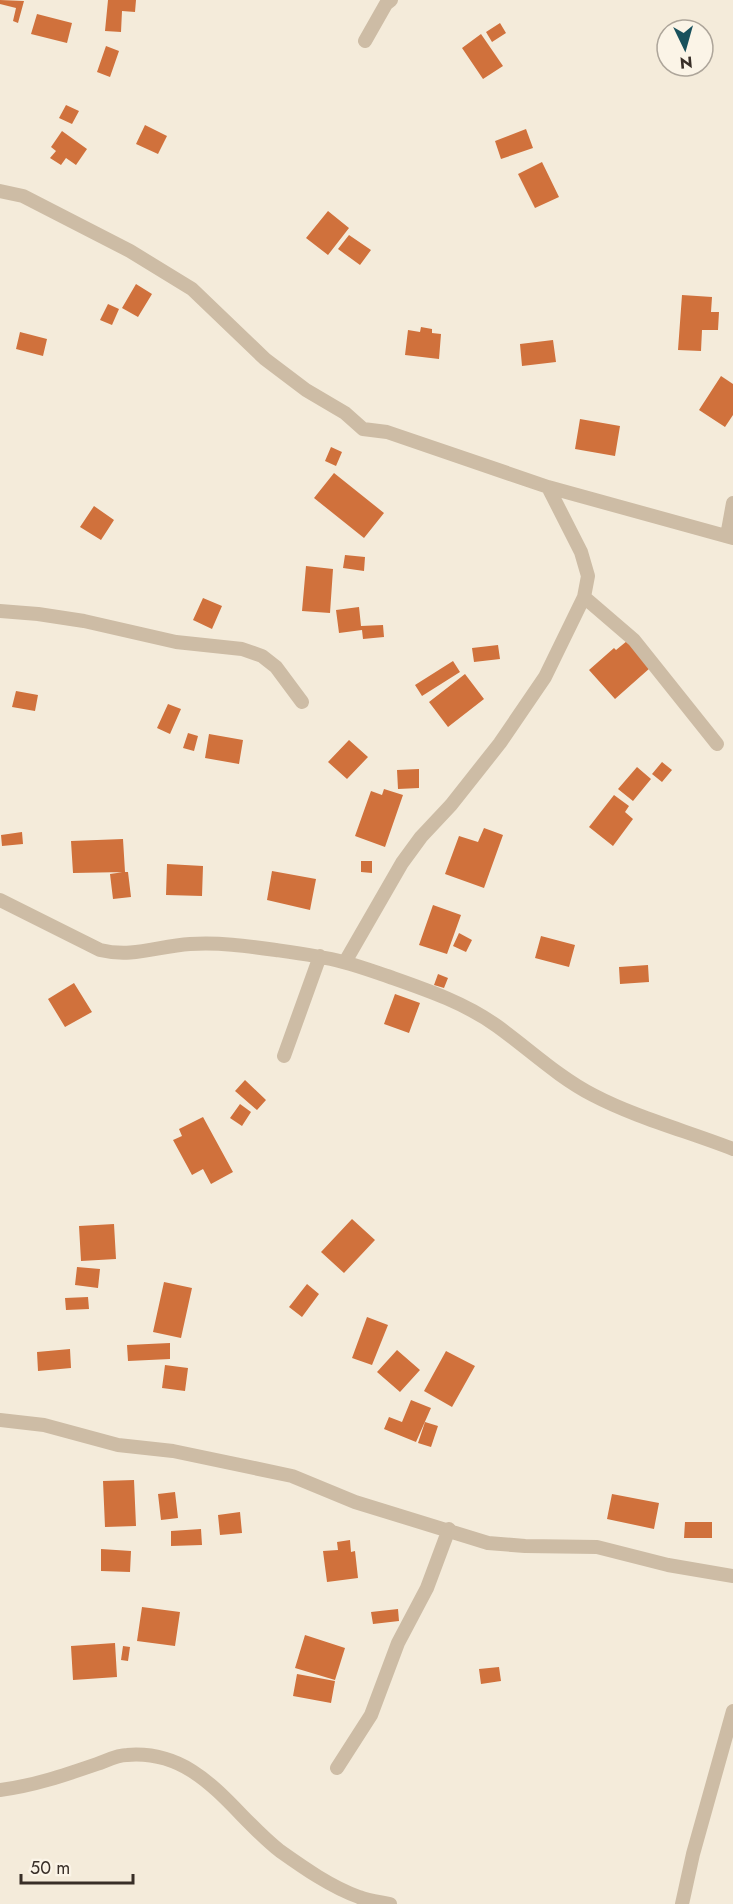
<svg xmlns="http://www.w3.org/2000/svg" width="733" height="1904" font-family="Jost,sans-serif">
  <rect width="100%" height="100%" fill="#f4ebda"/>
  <path fill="#d0713c" d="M0 0 24 1 18 23 13 21 16 8 0 4Z
    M108 0H136L135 12 122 11 121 32 105 31Z
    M37 14 72 23 67 43 31 34Z
    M500 23 506 33 492 42 486 32Z
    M481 34 503 66 483 79 462 48Z
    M106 46 119 51 110 77 97 72Z
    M66 105 79 111 72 124 59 118Z
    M145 125 167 136 158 154 136 144Z
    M526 129 533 148 501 159 495 141Z
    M62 131 87 149 76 165 66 158 61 165 50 158 56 151 51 147Z
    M542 162 559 197 535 208 518 174Z
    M328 211 349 228 328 255 306 238Z
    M349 235 371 250 360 265 338 249Z
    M136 284 152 294 138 317 122 308Z
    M682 295 712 297 711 312H719L718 330H702L701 351 678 350Z
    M108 304 119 309 112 325 100 320Z
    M421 327 432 329V333L441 334 439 359 405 355 408 330 420 332Z
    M20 332 47 339 43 356 16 349Z
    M553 340 556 362 522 366 520 344Z
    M721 376 733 384V415L725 427 699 410Z
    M580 419 620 426 615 456 575 449Z
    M331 447 342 452 336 466 325 461Z
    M334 473 384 513 364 538 314 498Z
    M94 506 114 520 101 540 80 527Z
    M345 555 365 557 364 571 343 568Z
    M306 566 333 569 330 613 302 611Z
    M203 598 222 606 212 629 193 620Z
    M359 607 361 626 383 625 384 637 363 639 362 630 339 633 336 610Z
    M627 641 650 668 615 699 589 670 614 648 616 650Z
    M498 645 500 659 474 662 472 648Z
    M453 661 460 672 422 696 415 685Z
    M465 674 484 699 448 727 429 702Z
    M16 691 38 695 35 711 12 707Z
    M168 704 181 709 170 734 157 728Z
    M188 733 198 736 194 751 183 748Z
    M209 734 243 740 239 764 205 758Z
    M349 740 368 757 347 779 328 762Z
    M662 762 672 770 662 782 652 774Z
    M637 767 651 779 633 801 618 789Z
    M419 769V788L398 789 397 770Z
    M384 789 403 795 385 847 355 836 371 791 382 795Z
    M614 795 629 806 625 812 633 819 613 846 589 827Z
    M484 828 503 835 484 888 445 874 459 836 478 842Z
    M22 832 23 844 2 846 1 835Z
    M123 839 125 872 73 873 71 841Z
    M361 861H372V873L361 872Z
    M167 864 203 866 202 896 166 895Z
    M272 871 316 879 310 910 267 900Z
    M124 872H128L131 897 113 899 110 874Z
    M433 905 461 915 447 954 419 945Z
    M459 933 472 940 466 952 453 946Z
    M541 936 575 945 569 967 535 958Z
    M648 965 649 982 620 984 619 967Z
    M438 974 448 978 444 988 434 985Z
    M74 983 92 1012 65 1027 48 999Z
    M395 994 420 1003 409 1033 384 1024Z
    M245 1080 266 1100 257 1110 235 1091Z
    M240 1104 251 1112 242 1126 230 1118Z
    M203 1117 233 1172 211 1184 203 1169 192 1175 173 1140 182 1136 179 1129Z
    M352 1219 375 1240 344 1273 321 1252Z
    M114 1224 116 1259 81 1261 79 1226Z
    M77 1267 100 1269 98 1288 75 1285Z
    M164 1282 192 1288 181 1338 153 1332Z
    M307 1284 319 1294 302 1317 289 1307Z
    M88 1297 89 1309 66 1310 65 1298Z
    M367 1317 388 1325 372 1365 352 1358Z
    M170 1343V1359L128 1361 127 1345Z
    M70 1349 71 1368 38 1371 37 1352Z
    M397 1350 420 1370 400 1392 377 1372Z
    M446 1351 475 1366 452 1407 424 1391Z
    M165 1365 188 1368 185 1391 162 1388Z
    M411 1400 431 1408 416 1442 384 1429 389 1417 402 1422Z
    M425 1422 438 1426 431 1447 418 1443Z
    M134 1480 136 1526 105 1527 103 1481Z
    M175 1492 178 1518 161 1520 158 1494Z
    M612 1494 659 1503 654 1529 607 1519Z
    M240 1512 242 1533 220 1535 218 1515Z
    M685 1522H712V1538H684Z
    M201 1529 202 1545 171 1546V1531Z
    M350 1540 351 1552 355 1551 358 1578 327 1582 323 1551 338 1550 337 1542Z
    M101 1549 131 1551 130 1572 101 1571Z
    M142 1607 180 1612 175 1646 137 1641Z
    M398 1609 399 1621 373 1624 371 1612Z
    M305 1635 345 1648 335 1680 295 1668Z
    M115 1643 117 1677 73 1680 71 1646Z
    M123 1646 130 1647 128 1661 121 1660Z
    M499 1667 501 1681 481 1684 479 1669Z
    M297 1674 335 1681 331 1703 293 1696Z"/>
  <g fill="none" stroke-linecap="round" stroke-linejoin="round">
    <path stroke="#cdbca5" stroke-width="14" d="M365 41 386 4 391 0
      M0 191 23 196 130 251 192 289 265 359 306 390 345 413 363 429 387 432 548 487 733 538
      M727 536 733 503
      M584 597 634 640 717 744
      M0 611 38 614 84 621 176 642 242 649 262 656 276 667 302 702
      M0 900 100 950C133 958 158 946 190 944 219 942 247 946 276 950 298 953 321 956 343 962 359 966 375 972 390 977 427 990 465 1003 497 1026 529 1049 558 1077 593 1095 637 1118 687 1131 733 1149
      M345 962 402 863 421 837 451 805 500 743 545 677 584 597 588 576 581 552 548 487
      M284 1056 320 956
      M0 1420 44 1425 118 1445 173 1451 292 1476 355 1502 488 1543 525 1546 597 1547 668 1565 733 1576
      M337 1768 371 1715 398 1643 427 1588 449 1529
      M0 1790C33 1786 65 1775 97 1764 106 1761 117 1755 127 1755 200 1749 231 1813 280 1851 304 1868 331 1887 359 1897 368 1901 380 1902 390 1904
      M682 1904 693 1854 733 1711"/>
  </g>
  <g transform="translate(685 48) rotate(175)"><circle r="28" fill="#fbf4e7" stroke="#ada59a" stroke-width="1.5"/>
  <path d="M0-4.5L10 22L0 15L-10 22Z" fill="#19515d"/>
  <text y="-9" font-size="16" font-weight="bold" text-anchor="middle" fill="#382e27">N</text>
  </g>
  <path d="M21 1874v9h112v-9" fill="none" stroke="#382e27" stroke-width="3"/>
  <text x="30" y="1874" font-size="18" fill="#382e27" stroke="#fbf4e7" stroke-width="4.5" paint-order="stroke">50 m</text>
</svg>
